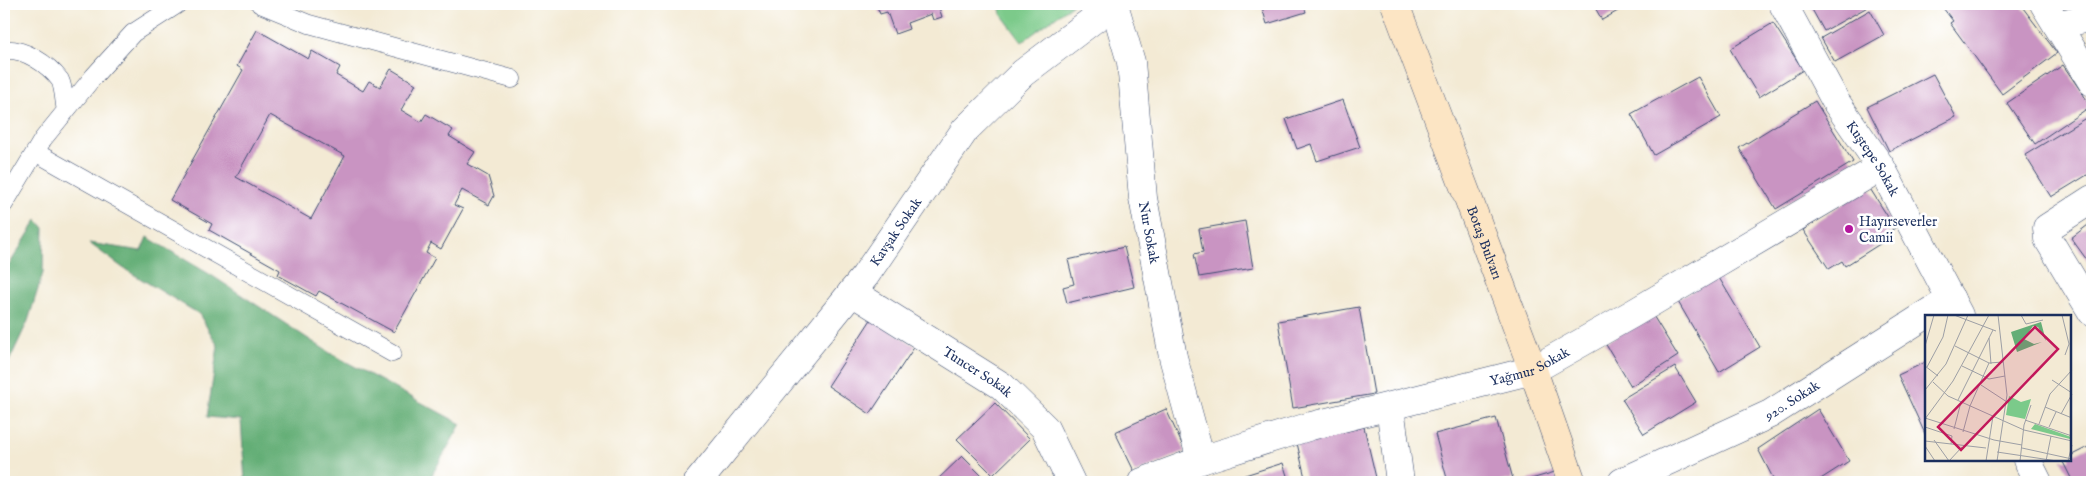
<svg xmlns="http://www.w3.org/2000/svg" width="2096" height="486" font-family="'IM FELL English',serif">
  <rect width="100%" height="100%" fill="#fff"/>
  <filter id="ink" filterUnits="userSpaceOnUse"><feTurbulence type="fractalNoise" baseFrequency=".02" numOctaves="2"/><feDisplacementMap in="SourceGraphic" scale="10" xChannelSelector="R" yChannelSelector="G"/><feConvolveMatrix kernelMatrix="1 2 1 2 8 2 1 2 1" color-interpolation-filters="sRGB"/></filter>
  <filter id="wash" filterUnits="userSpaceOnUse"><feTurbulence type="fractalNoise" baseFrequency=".0096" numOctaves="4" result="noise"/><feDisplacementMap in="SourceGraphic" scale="20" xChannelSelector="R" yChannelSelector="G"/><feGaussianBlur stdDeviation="1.12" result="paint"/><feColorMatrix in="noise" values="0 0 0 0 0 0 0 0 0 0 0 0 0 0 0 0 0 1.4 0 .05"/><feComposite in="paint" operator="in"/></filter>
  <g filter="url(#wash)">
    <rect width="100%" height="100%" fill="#f3ead4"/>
    <path fill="#7bca8a" stroke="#4b7c74" d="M999 4H1073L1022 42 1001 14Z"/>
    <path fill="#64ae76" stroke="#406e6a" d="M37 220 44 228 43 273 28 321 4 372V273Z
      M147 237 211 275 330 353 461 424 428 482H245L241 420 207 417 218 346 199 314 123 268 89 243 141 251Z"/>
    <g id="blocks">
      <path fill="#c994c2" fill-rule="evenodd" d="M876 4H938L942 17 933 20 931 14 907 23 909 29 895 34 887 12 880 14Z
        M1261 4H1303L1306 12 1267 24Z
        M1593 4H1630L1602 20Z
        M1809 4H1873L1824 31Z
        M1940 4H2020L2057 53 2002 94 1950 23 1953 21Z
        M1870 10 1884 35 1835 62 1821 38Z
        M1773 23 1803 70 1759 97 1730 49Z
        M257 30 308 59 312 51 340 67 336 75 363 91 369 81 380 87 391 69 416 84 401 110 421 122 426 114 453 130 449 136 475 152 467 164 488 176 494 196 489 205 462 190 454 205 463 209 441 249 431 243 426 253 435 258 394 332 319 291 316 296 278 275 280 270 209 230 212 224 170 200 243 70 237 66ZM270 115 345 156 311 219 236 177Z
        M2063 65 2091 106 2035 144 2007 103Z
        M1933 74 1956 117 1889 151 1867 107Z
        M1698 77 1721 117 1654 155 1631 114Z
        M1343 100 1360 147 1317 161 1311 144 1297 149 1286 119Z
        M1815 101 1853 162 1776 209 1739 148Z
        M2089 116 2092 121V172L2051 197 2025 155Z
        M1869 187 1895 228 1883 235 1886 240 1845 266 1842 261 1829 269 1803 230Z
        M1245 221 1253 268 1199 277 1194 254 1203 252 1199 229Z
        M2092 222V267L2071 238Z
        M1124 247 1134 287 1067 303 1063 287 1074 284 1068 260Z
        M1718 276 1760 347 1719 372 1677 300Z
        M1359 307 1374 394 1293 408 1278 321Z
        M1652 314 1678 356 1631 386 1605 343Z
        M872 318 915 346 870 414 828 386Z
        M1926 362V436L1898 375Z
        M1675 367 1696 402 1644 434 1622 399Z
        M995 403 1030 439 993 475 957 439Z
        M1166 409 1185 451 1135 473 1115 432Z
        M1818 409 1849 461 1816 482H1775L1758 449Z
        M1496 418 1513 479 1500 482H1448L1435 434Z
        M1364 427 1377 482H1306L1297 443Z
        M2092 445V482H2073L2062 460H2070V456Z
        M962 456 988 482H935Z
        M1283 463 1289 482H1223Z
        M1555 472 1558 482H1521Z"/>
    </g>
  </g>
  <g filter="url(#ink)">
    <use href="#blocks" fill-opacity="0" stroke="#3b4b70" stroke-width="1"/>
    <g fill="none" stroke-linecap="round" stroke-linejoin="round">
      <defs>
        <path id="lane" d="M260 4 309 24 512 79
          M4 50C24 48 48 64 60 80 64 88 64 102 66 111
          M35 152 392 353
          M4 204 43 139 94 76 133 33 178 4"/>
        <g id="street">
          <path id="s1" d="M1114 4 1131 62 1143 198 1173 357 1201 460"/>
          <path id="s2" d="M1783 4 1836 102 1881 167 1959 315"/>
          <path d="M2044 4 2092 82"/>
          <path d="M2057 25 2092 17"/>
          <path d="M2092 199 2047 228 2048 239 2092 312"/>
          <path id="s3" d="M852 292 1002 386 1045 428 1071 482"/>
          <path d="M1390 407 1400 482"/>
          <path d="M2027 460 2038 482"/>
          <path id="s4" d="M698 482 865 276 965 130 1023 73 1114 4"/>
          <path id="s5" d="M1142 482 1201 460 1311 426 1533 370 1632 314 1881 167"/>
          <path id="s6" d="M1622 482 1770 414 1951 299"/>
        </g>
        <g id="secondary">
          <path id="s7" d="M1395 4 1533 370 1572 482"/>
        </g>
      </defs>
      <use href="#lane" stroke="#3b4b70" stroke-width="19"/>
      <use href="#street" stroke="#3b4b70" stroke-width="29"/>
      <use href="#secondary" stroke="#3b4b70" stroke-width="29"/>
      <use href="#lane" stroke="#fff" stroke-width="18"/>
      <use href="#street" stroke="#fff" stroke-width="28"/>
      <use href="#secondary" stroke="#fce5c4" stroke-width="28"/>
    </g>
  </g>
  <circle fill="#b5179e" stroke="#fff" stroke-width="2" cx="1849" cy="229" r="5"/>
  <g text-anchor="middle" stroke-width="5" stroke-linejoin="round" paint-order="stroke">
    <g font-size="14" fill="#1b2f5e" stroke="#fff">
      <text dy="5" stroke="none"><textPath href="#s2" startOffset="179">Kuştepe Sokak</textPath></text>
      <text dy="5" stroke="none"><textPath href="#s4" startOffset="319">Kavşak Sokak</textPath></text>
      <text dy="5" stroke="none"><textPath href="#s1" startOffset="232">Nur Sokak</textPath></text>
      <text dy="5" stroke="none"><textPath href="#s7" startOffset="255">Botaş Bulvarı</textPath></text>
      <text dy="5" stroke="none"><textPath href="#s5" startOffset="405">Yağmur Sokak</textPath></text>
      <text dy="5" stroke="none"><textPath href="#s3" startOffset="149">Tuncer Sokak</textPath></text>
      <text dy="5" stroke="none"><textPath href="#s6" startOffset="189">920. Sokak</textPath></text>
    </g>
    <g font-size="14" fill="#1b2f5e" stroke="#fff" text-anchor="start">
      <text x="1859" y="226">Hayırseverler<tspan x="1859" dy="16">Camii</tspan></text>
    </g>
  </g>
  <g transform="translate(1925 315)">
    <rect width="146" height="146" fill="#f3ead4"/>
    <path d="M84 81 96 87 106 84 100 104 81 100ZM110 109 146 122 145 124 106 114Z" fill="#7bca8a"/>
    <path d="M116 7 121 26 113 12 108 11 99 24 109 29 117 27 92 37 86 17Z" fill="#64ae76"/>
    <path fill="none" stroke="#9d9fa5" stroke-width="1" d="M29 0 71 16M96 0 101 9 118 5M137 0 144 29 140 40M64 23 66 49M0 31 9 0M30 31 64 48 78 47M0 51 13 61M37 51 64 64 80 61M2 52 18 22 23 0M127 65 147 78M8 67 23 81 99 115 147 126M56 70 82 87M0 75 21 49 43 0M33 85 68 15M120 92 147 103M136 99 147 79M0 103 69 125 97 130M0 104 28 66 64 0M100 105 147 121M114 109 125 79 147 55M0 112 27 121 26 129M124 112 131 97M29 114 36 87M38 117 45 91 64 48M9 125 24 146M0 126 61 133M0 131 10 146M97 133 147 144M72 137 132 146M24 146 37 132M61 146 68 101M72 146 82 80 73 0M95 146 99 110 106 90M121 146 126 121M143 146 147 130"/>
    <path fill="#c2185b" fill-opacity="0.15" stroke="#c2185b" stroke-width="2.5" d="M110 12 133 34 36 135 13 112Z"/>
    <rect width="146" height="146" fill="none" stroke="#1b2f5e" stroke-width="2.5"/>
  </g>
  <rect width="2096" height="486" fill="none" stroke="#fff" stroke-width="20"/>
</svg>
